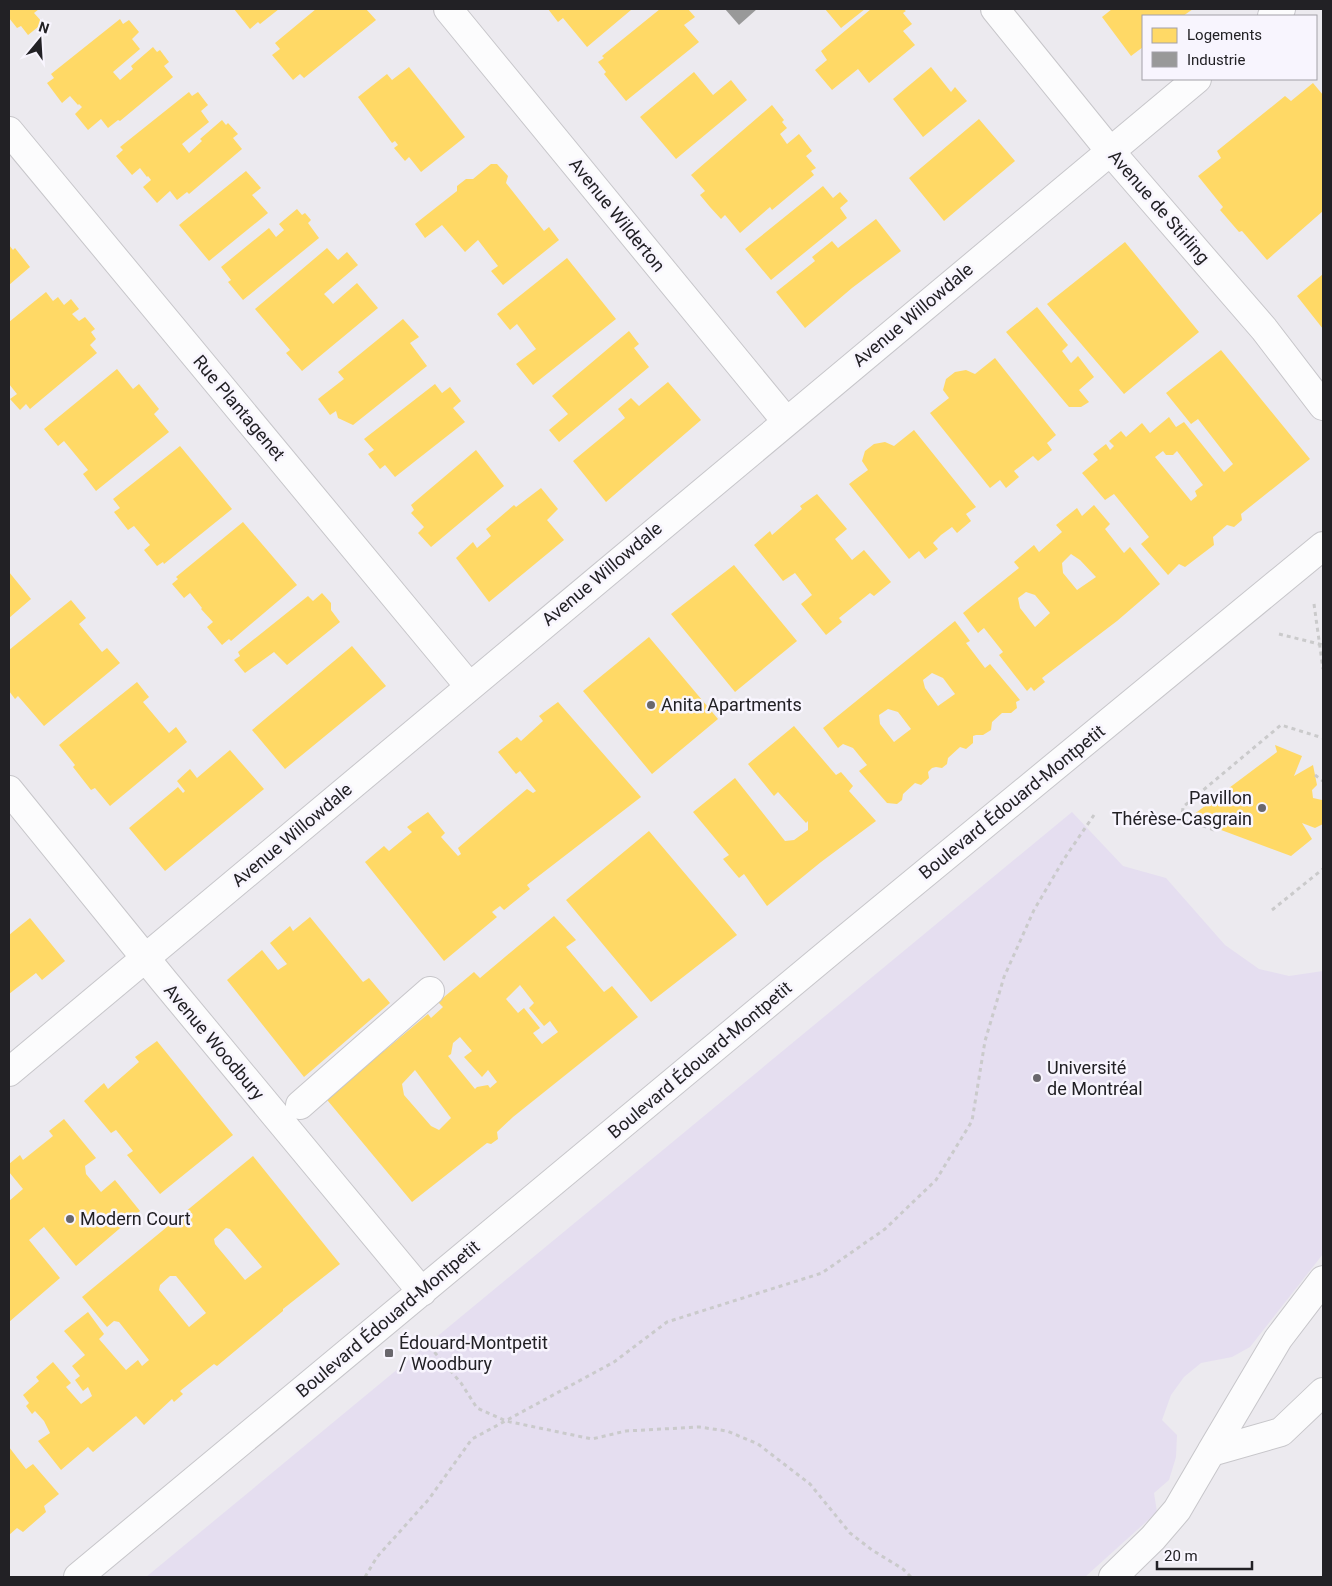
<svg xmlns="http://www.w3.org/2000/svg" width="1332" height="1586" font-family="Roboto,sans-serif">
  <rect width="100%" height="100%" fill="#eceaef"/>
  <path fill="#e5def0" d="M1072 812 1123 866 1166 878 1225 945 1259 969 1289 976 1323 971V1254L1250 1347 1232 1357 1201 1363 1184 1377 1171 1395 1162 1420 1177 1435 1176 1457 1169 1480 1154 1493 1157 1512 1085 1577H146Z"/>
  <path fill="#ffd966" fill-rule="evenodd" d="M9 9H39L34 13 43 23 28 35 21 26 17 28 9 18Z
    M234 9H279L260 24 258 22 250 29Z
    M316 9H366L376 20 304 78 300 74 293 80 272 55 280 49 275 43Z
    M548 9H630L631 10 587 47 563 18 558 22Z
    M660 9H688L695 17 684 25 699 42 626 101 604 74 606 72 598 62 604 58 602 56Z
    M825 9H865L841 28Z
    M871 9H903L906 11 903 13 912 24 903 31 915 45 869 83 858 69 832 90 815 70 827 60 821 51Z
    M1112 9H1193L1183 16H1143V47L1131 56 1102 17Z
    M120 19 123 24 129 20 139 32 132 39 140 49 113 72 120 80 133 69 131 66 153 47 157 52 160 50 169 62 164 66 173 77 120 121 118 120 108 128 101 119 88 130 75 114 82 107 79 104 78 105 70 96 62 103 47 83 54 78 51 74Z
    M409 67 465 137 421 172 409 157 405 161 394 148 398 145 395 141 392 143 358 97 387 74 392 80Z
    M931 67 951 92 955 87 967 101 923 137 893 99Z
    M694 72 713 95 731 80 747 100 676 159 640 117Z
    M1313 83 1323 95V211L1267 260 1242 231 1239 232 1220 210 1223 207 1198 176 1221 158 1217 151 1285 96 1291 101Z
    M189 92 192 96 198 92 208 105 201 111 209 122 182 144 189 153 202 141 200 139 222 120 226 125 228 123 238 134 233 138 242 149 189 194 187 192 177 200 170 191 157 203 143 187 151 180 148 176 147 177 140 168 132 175 116 156 123 150 120 147Z
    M772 105 784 120 782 122 787 128 780 134 787 144 799 134 812 151 806 156 816 168 811 171 814 175 772 210 770 207 740 233 725 215 721 219 710 207 700 195 705 191 691 175Z
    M979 119 1015 161 944 221 909 178Z
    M491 164H497L508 176 506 183 544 231 549 227 559 240 503 285 491 271 498 266 478 240 465 252 442 225 425 238 415 224 457 191V186L466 179H473Z
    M246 171 261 188 252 195 268 213 209 261 179 225Z
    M823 186 833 198 840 192 848 201 840 208 847 218 771 280 745 249Z
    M297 209 302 215 305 213 311 220 308 223 319 238 243 300 228 282 231 280 221 267 269 228 276 237 284 230 279 224Z
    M876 219 901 251 852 288 805 328 776 292 815 261 812 257 832 241 838 248Z
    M1125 242 1199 332 1124 394 1047 304Z
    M9 245 13 250 15 248 30 267 9 285Z
    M327 248 338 260 347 252 358 265 324 294 329 299 333 304 357 283 378 308 302 371 286 353 290 350 255 309Z
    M567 258 616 319 533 385 516 364 536 349 517 324 510 330 497 314Z
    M1323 274V329L1297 296Z
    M46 292 53 301 58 297 64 305 71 299 79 309 72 314 79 321 85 317 95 329 91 332 96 339 90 345 97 353 30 409 26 404 20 410 10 399 17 394 9 384V322Z
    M1037 307 1068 345 1062 351 1071 363 1078 356 1094 377 1079 390 1089 402 1081 407H1069L1006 332Z
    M403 319 419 337 410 343 427 366 353 425 338 418 336 411 330 415 318 399 344 379 338 372Z
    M629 331 639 344 634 348 649 367 559 442 549 430 568 414 552 396Z
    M1221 350 1310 459 1241 514 1242 520 1234 527 1227 525 1213 537 1214 545 1185 567 1179 564 1168 575 1141 544 1149 537 1114 494 1105 500 1082 473 1098 460 1093 454 1106 444 1110 450 1114 446 1109 441 1121 431 1126 437 1142 423 1150 433 1169 417 1176 427 1184 422 1224 472 1233 464 1198 419 1191 424 1166 393ZM1163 451 1166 455H1173L1177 451 1203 485 1195 491 1197 496 1191 501 1155 457Z
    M995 358 1056 435 1047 443 1052 450 1038 461 1033 456 1014 471 1019 477 1006 488 1000 480 990 488 930 413 949 398 943 390 946 379 955 372 966 370 975 374Z
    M117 369 133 389 139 384 159 409 154 414 169 432 96 491 83 474 88 470 64 441 58 446 44 429Z
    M668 382 701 420 606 502 573 461 625 418 618 409 631 398 639 406Z
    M435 384 442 393 450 387 461 401 453 408 465 422 395 477 385 465 380 469 368 454 374 450 364 439Z
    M914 430 976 507 966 514 971 521 957 533 952 527 941 535 933 543 938 549 925 559 919 551 909 559 849 484 868 470 862 461 865 451 874 444 885 442 894 446Z
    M180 446 232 509 164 564 163 562 157 566 144 550 150 545 134 526 128 530 114 512 120 508 113 499Z
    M476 450 504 486 431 547 418 533 424 527 411 513 414 510 411 505Z
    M541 488 558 509 547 520 564 540 489 602 456 558 473 542 477 548 491 536 486 529 514 505 516 507Z
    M817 494 847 529 835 539 852 560 864 550 891 582 874 596 870 593 839 618 842 622 826 635 801 604 812 595 795 573 783 581 754 545 770 531 772 535 802 509 800 506Z
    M1094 505 1110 524 1105 529 1124 553 1130 547 1160 584 1117 621 1042 678 1045 682 1034 691 1031 687 1027 691 999 655 1003 652 984 628 978 633 963 613 1019 568 1014 562 1034 545 1039 552 1062 532 1056 525 1077 508 1082 516ZM1071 554 1080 560 1096 577 1077 590 1063 573 1062 563ZM1026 592 1035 595 1050 613 1035 627 1020 608 1018 598Z
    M243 522 297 585 231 641 229 639 222 645 207 627 213 622 201 609 202 608 190 593 184 598 172 584 178 579 176 577Z
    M734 565 797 641 735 692 671 614Z
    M9 572 31 599 9 618Z
    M322 593 331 603V610L340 622 287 665 274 652 245 673 234 660 240 656 238 652 308 596 313 601Z
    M71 600 86 618 79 624 102 652 107 648 120 663 44 726 18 696 15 699 9 691 10 683 9 681V650Z
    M955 621 970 641 966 643 985 668 990 664 1020 700 1016 702 1017 708 1011 713H1002L992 722 991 730 983 735H976L973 736V743L966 749 960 747 948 758 947 764 942 768 936 767 932 768 928 772 929 778 921 785 915 783 903 794 902 800 897 804 887 803 859 771 867 765 853 748 843 744 838 748 823 728ZM932 673 943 678 955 694 938 706 925 688 923 680ZM888 709 898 712 911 729 894 742 880 724 879 715Z
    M649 637 718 719 652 774 583 691Z
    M352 646 386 686 285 769 252 730Z
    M137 682 149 697 143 702 169 733 176 727 187 742 110 806 95 788 91 790 73 767 75 765 59 745Z
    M558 702 641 797 527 885 530 889 504 910 500 906 492 912 497 917 444 961 365 862 384 846 389 851 412 832 407 827 428 812 445 833 441 837 458 856 461 854 458 848 527 789 533 793 536 791 520 771 516 774 498 752 517 737 521 741 543 721 539 716Z
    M794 726 836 775 841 772 853 786 849 791 876 821 821 862 767 906 744 874 739 878 723 859 729 855 693 812 735 778 785 841 794 840 808 830V821L806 823 778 792 774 796 748 764Z
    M1275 745 1302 756 1294 776 1313 765 1317 785 1312 790 1313 798 1322 800 1323 824 1315 828 1302 823 1312 839 1291 856 1189 818 1277 752Z
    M230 750 264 789 165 871 129 828 178 787 183 793 185 791 177 781 190 769 197 778Z
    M649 831 737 935 651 1002 566 900Z
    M554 916 576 940 566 947 604 992 612 986 638 1017 513 1117 497 1132 498 1139 491 1144 487 1143 412 1202 323 1095 381 1048 384 1051 428 1014 431 1018 443 1007 438 1002 474 972 480 978ZM520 985 534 1003 529 1008 544 1026 550 1021 558 1032 542 1044 533 1033 540 1028 524 1008 518 1013 506 999ZM460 1037 472 1051 464 1057 482 1077 488 1070 497 1082 490 1088 488 1085 477 1087 475 1089 448 1056 451 1054 453 1043ZM415 1070 451 1118 439 1130 431 1126 404 1095 402 1084Z
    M310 917 363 982 369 978 390 1003 304 1077 227 980 262 950 278 970 287 964 270 943 290 926 293 931Z
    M30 918 65 961 42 980 36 973 9 994V935Z
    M157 1041 233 1135 160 1194 127 1155 133 1151 116 1130 111 1133 84 1101 104 1083 108 1089 139 1062 135 1057Z
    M64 1119 96 1158 85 1166 86 1174 101 1192 115 1180 140 1211 76 1266 44 1227 29 1240 60 1278 9 1322V1201L23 1189 9 1172V1164L20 1155 23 1160 53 1136 49 1131Z
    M253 1156 340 1264 283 1309V1311L217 1366 214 1364 180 1391 183 1394 174 1402 172 1399 144 1425 136 1416 93 1452 88 1447 61 1470 38 1441 50 1433 44 1421 35 1411 32 1414 26 1406 29 1403 23 1395 39 1381 36 1377 53 1362 71 1383 66 1387 81 1404 92 1396 88 1387 83 1391 75 1380 80 1376 72 1366 85 1355 64 1331 88 1312 104 1334 99 1339 126 1370 138 1360 142 1366 149 1360 119 1322 114 1321 107 1327 82 1297ZM226 1228 230 1229 262 1267 245 1280 215 1244 214 1239ZM170 1276H176L206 1313 189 1327 159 1290 160 1285Z
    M9 1447 26 1469 33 1464 59 1494 44 1506 46 1512 23 1532 17 1528 9 1535Z"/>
  <path fill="#999" d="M725 9H757L739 25Z"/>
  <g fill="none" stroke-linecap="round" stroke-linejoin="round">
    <defs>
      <path id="minor" d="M448 9 786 421
        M995 9 1110 151 1264 329 1323 406
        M1272 16 1281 9
        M9 131 469 686
        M9 790 164 981 422 1292
        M9 1072 1197 79
        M300 1105 430 991
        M1211 1452 1278 1339 1323 1280
        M78 1577 838 945 1323 546
        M1113 1577 1153 1538 1177 1510 1211 1452 1281 1432 1323 1392"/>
    </defs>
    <use href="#minor" stroke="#c7c6ca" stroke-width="30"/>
    <path stroke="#cacacb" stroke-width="3" stroke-dasharray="4 4" stroke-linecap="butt" d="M1314 604 1323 669
      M1279 634 1323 645
      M1315 775 1323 781
      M1214 830 1182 818 1183 807 1281 725 1323 738
      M1272 910 1323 869
      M424 1340 461 1383 477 1408 506 1421 592 1439 626 1431 699 1427 727 1431 758 1444 810 1484 850 1533 872 1550 903 1569 911 1577
      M365 1577 377 1557 429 1499 472 1439 614 1362 667 1322 822 1273 885 1229 936 1180 972 1121 985 1041 1004 977 1034 910 1064 859 1094 815"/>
    <use href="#minor" stroke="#fcfcfd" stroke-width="28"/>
  </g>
  <g fill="#69676c" stroke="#f8f5fe" stroke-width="2">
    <circle cx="651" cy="705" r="5"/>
    <circle cx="1262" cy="808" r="5"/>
    <circle cx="1037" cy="1078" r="5"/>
    <circle cx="70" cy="1219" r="5"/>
    <rect x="384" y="1348" width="10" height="10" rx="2.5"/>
  </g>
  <g text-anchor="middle" stroke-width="5" stroke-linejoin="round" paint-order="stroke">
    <g font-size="18" fill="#222125" stroke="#f8f5fe">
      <text transform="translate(1159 207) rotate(49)" y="6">Avenue de Stirling</text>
      <text transform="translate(617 215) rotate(51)" y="6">Avenue Wilderton</text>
      <text transform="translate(913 315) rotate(-40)" y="6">Avenue Willowdale</text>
      <text transform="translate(239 408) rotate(50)" y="6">Rue Plantagenet</text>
      <text transform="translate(602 574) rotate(-40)" y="6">Avenue Willowdale</text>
      <text transform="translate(1012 802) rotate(-39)" y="6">Boulevard Édouard-Montpetit</text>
      <text transform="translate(292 835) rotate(-40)" y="6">Avenue Willowdale</text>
      <text transform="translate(214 1042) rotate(50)" y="6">Avenue Woodbury</text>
      <text transform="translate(700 1060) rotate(-40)" y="6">Boulevard Édouard-Montpetit</text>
      <text transform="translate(388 1319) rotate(-40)" y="6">Boulevard Édouard-Montpetit</text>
    </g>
    <g font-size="18" fill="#222125" stroke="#f8f5fe" text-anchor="start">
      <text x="661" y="711">Anita Apartments</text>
      <text x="1252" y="804" text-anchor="end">Pavillon<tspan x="1252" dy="21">Thérèse-Casgrain</tspan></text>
      <text x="1047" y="1074">Université<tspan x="1047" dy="21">de Montréal</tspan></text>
      <text x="80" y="1225">Modern Court</text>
      <text x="399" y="1349">Édouard-Montpetit<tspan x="399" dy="21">/ Woodbury</tspan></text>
    </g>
  </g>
  <rect width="1332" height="1586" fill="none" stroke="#222125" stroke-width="20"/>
  <rect x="1142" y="15" width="175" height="65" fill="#f8f5fe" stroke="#a2a0a7"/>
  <rect x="1152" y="28" width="25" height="15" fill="#ffd966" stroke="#a2a0a7"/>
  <text x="1187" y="40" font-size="15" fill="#222125">Logements</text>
  <rect x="1152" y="52" width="25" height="15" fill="#999999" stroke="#a2a0a7"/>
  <text x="1187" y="65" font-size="15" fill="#222125">Industrie</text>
  <g transform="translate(40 40) rotate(18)" stroke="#f8f5fe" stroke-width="4" paint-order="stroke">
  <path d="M0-4L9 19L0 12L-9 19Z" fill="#222125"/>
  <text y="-8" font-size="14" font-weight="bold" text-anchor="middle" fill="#222125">N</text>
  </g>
  <path d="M1157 1561v8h95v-8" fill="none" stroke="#222125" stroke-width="2.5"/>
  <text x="1164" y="1561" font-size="15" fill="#222125" stroke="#f8f5fe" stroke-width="4" paint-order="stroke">20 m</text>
</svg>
